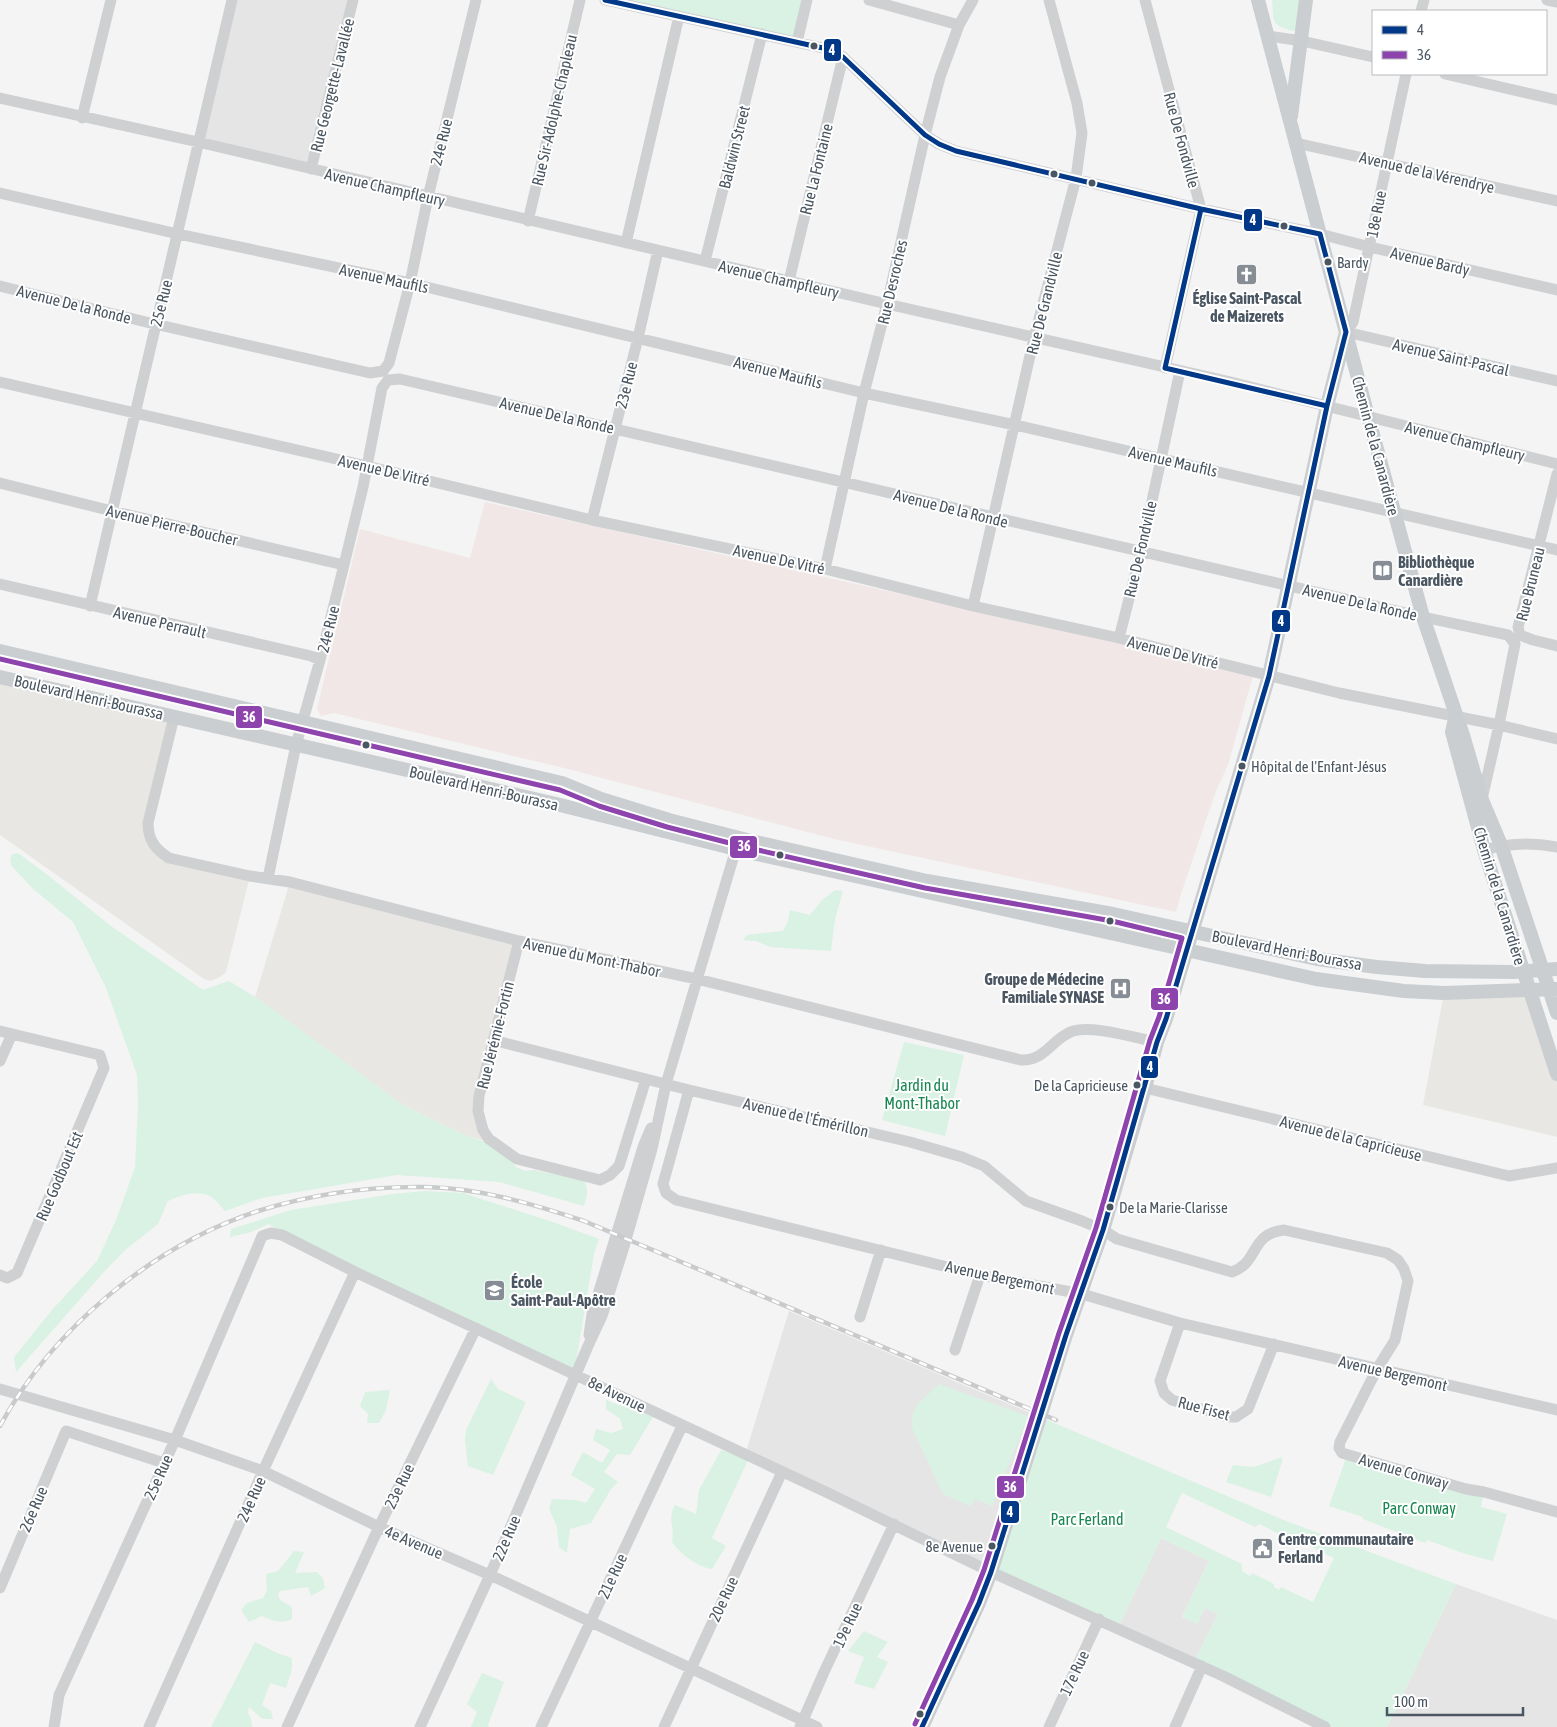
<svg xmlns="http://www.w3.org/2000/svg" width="1557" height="1727" font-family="'Asap Condensed',sans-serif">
  <rect width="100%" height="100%" fill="#f4f4f4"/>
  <path fill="#e8e7e3" d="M0 677 174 717 148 823 159 852 250 876 226 972 220 977 211 981 204 979 0 835Z
    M290 882 519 941 478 1111 498 1145 465 1135 403 1105 255 997Z
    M1530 990 1557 1074V1137L1423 1105 1444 993Z"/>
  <path fill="#e6e5e6" d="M234 0H353L311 169 198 142Z
    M789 1311 1040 1417 991 1572 745 1455Z
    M1161 1538 1209 1561 1182 1617 1197 1624 1205 1608 1218 1614 1194 1663 1118 1628Z
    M1456 1584 1557 1620V1727H1387Z"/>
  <path fill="#f1e7e6" d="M485 502 1254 672 1228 765 1216 791 1181 894 1176 912 834 839 568 769 334 713 321 716 317 709 360 529 470 558Z"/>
  <path fill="#d9f2e3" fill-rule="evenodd" d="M605 0H807L797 42Z
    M1272 0H1303L1298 28 1293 31C1270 25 1274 22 1272 0Z
    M18 853 49 876 111 926 203 990 229 981 260 1000 403 1105 465 1135 500 1147 516 1167 525 1171 534 1170 584 1180C589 1189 587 1196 584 1206L499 1182 397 1175 262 1198 225 1211C221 1207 218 1202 214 1199 201 1188 181 1195 168 1201L158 1224 124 1251 103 1273 16 1372 14 1357 52 1310 97 1261 116 1220 135 1167 138 1105 137 1075 106 988 73 922 32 888 11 865 10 859 12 854Z
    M835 890 843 891 835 919 831 951 770 947 756 941 743 940 747 935 783 931 788 921 790 910 810 915 822 900Z
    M904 1042 964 1055 945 1136 882 1120Z
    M425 1191 463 1193 550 1221 599 1239 594 1254 575 1368 577 1375 276 1229 269 1224 251 1232 230 1237 231 1229 291 1210 392 1194Z
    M491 1379 498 1389 526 1402 493 1475 468 1466 465 1440 466 1430Z
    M939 1384 1028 1416 992 1506 975 1499 970 1506 943 1494 911 1426 914 1410 918 1404Z
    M390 1390 386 1410 379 1423H367L368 1414 360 1406 365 1392Z
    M606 1400 653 1417 630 1455 617 1454 604 1472 618 1482 611 1489 591 1523 570 1529 567 1553 559 1547 557 1527 549 1509 552 1499 576 1500 586 1503 595 1489 571 1475 583 1452 602 1463 610 1450 593 1440 596 1429 611 1433 623 1429 620 1419 606 1409Z
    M1040 1417 1286 1521 1456 1584 1387 1727H1325L1194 1663 1218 1614 1205 1608 1197 1624 1182 1617 1209 1561 1161 1538 1118 1628 991 1572ZM1182 1493 1255 1527 1259 1524 1289 1539 1291 1537 1334 1558 1313 1602 1281 1587 1279 1590 1274 1587V1584L1252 1573 1250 1576 1242 1571V1564L1166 1527Z
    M721 1450 749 1458 712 1538 726 1546 712 1569C698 1567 680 1554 672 1542 675 1526 667 1519 675 1505L696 1514 699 1490Z
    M1347 1455 1484 1492 1481 1507 1507 1514 1493 1561 1466 1554 1427 1540 1425 1543 1363 1519V1517L1329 1506Z
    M1282 1457V1462L1271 1497 1226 1482 1233 1465 1254 1467Z
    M294 1551 304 1552 295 1573 317 1572 323 1578 325 1588 311 1596 308 1587 280 1591 278 1595 280 1600 292 1607V1619C280 1624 273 1621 262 1616L249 1622 241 1610 247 1603 263 1598 267 1590 266 1574 278 1571Z
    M864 1631 888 1642 877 1657 888 1662 874 1689 854 1683 864 1657 848 1651Z
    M255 1642 277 1653 292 1658V1669L286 1688 270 1683 262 1705 271 1711 273 1719H262L249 1707 248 1713 251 1719 252 1727H211Z
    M482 1673 504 1682 488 1725 489 1727H471L477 1712 467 1704Z"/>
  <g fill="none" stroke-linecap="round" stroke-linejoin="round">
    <path stroke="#ced0d2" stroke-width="11" d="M605 0 832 50 843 57 925 135 939 144 956 151 1201 209 1320 234 1370 247 1557 290
      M869 0 959 25
      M1145 0 1201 209 1165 368
      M1547 0 1557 2
      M1421 11 1424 0
      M1268 36 1302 41 1373 57
      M797 42 807 0
      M1406 74 1353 322 1346 332 1557 381
      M1445 74 1557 100
      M0 98 198 142 887 304 1231 382 1557 464
      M82 118 111 0
      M1296 143 1557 201
      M311 169 353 0
      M0 193 178 234 410 283 864 393 1015 425 1557 550
      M528 221 580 0
      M626 243 679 16
      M705 261 762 34
      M789 281 843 57
      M0 286 146 322 370 373 383 371 389 363 410 283 428 197 476 0
      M0 382 367 466 592 520 825 569 973 606 1119 638 1339 693 1499 725 1557 739
      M1557 474 1518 627 1520 635 1533 640 1557 646
      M0 483 112 511 344 565
      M592 520 638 338 658 250
      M825 569 864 393 887 304 925 135 940 77 959 25 973 0
      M0 584 311 656 320 660
      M90 606 232 0
      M973 606 1034 338 1076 178 1082 133 1077 103 1049 0
      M1119 638 1141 552 1180 371
      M174 717 148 823C148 840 155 849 169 858L250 876 290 882 519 941 697 979 1021 1060C1046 1061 1052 1038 1073 1031 1093 1025 1135 1038 1157 1042
      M1484 850C1509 843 1532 842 1557 847
      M268 878 296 745 320 660 344 565 363 487 382 388 388 380 400 379 1423 617 1508 635 1515 644 1499 725 1482 799
      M519 941 479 1096 478 1111 483 1130 489 1139 517 1159 600 1180 610 1175 619 1166 646 1079
      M0 1031 100 1055 104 1068 17 1273 7 1278 0 1275
      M493 1040 689 1090 910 1142 962 1157 984 1166 1026 1201 1082 1221 1103 1230 1117 1239 1232 1272C1260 1262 1249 1234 1284 1230L1387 1253 1398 1260 1404 1269 1408 1281 1395 1340 1377 1369 1340 1442 1339 1448 1342 1453 1466 1489 1484 1492 1557 1512
      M0 1061 12 1034
      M1145 1088 1509 1176 1557 1168
      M689 1090 663 1184 666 1193 676 1200 980 1275 1082 1294 1180 1323 1557 1410
      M860 1317 881 1250
      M1180 1323 1160 1381 1164 1393 1172 1400 1228 1417H1236L1248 1409 1274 1344
      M589 1335 592 1314 643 1147 651 1128
      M955 1350 980 1275
      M0 1389 175 1440 263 1471 379 1527 490 1575 817 1727
      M0 1588 66 1431 164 1463
      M54 1727 59 1695 175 1440 258 1246 262 1236 271 1233 282 1235 355 1272 826 1492 991 1572 1223 1676 1325 1727
      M149 1727 263 1471 355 1272
      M287 1727 379 1527 476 1328
      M420 1727 490 1575 588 1346 602 1316 623 1250 652 1149 666 1084 738 842
      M541 1727 682 1426
      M664 1727 782 1472
      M800 1727 824 1672 894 1524
      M1049 1727 1099 1619
      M1175 1727 1202 1666"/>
    <path stroke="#caced1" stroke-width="14" d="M1258 0 1368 416 1423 617 1463 735 1482 800 1501 845 1557 1013
      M1291 116 1306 0
      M0 651 562 783 601 799 669 820 751 841 927 881 1113 914 1317 959 1377 967 1425 971 1513 972 1557 969
      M0 677 556 804 748 852 1316 979 1404 991 1444 993 1557 989
      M1455 719 1452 732 1484 850 1557 1074
      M922 1727 979 1603 991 1572 1066 1335 1103 1230 1145 1088 1157 1042 1166 1019 1269 676 1327 406 1346 332"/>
    <defs>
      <path id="rail" d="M0 1426C53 1328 152 1246 258 1211 312 1194 370 1186 426 1187 480 1188 533 1204 584 1221L1056 1420"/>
    </defs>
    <use href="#rail" stroke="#c9cacc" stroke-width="4.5"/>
    <use href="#rail" stroke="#fff" stroke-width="2.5" stroke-dasharray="8" stroke-linecap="butt"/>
    <defs>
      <path id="bus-1" d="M605 0 832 50 843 57 925 135 939 144 956 151 1201 209 1320 234 1346 332 1327 406 1269 676 1166 1019 1157 1042 1103 1230 1066 1335 991 1572 979 1603 922 1727
        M1201 209 1165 368 1327 406"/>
      <path id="bus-2" d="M0 659 560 790 599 806 667 827 749 848 925 888 1112 921 1182 938 1159 1017 1150 1040 1096 1228 1059 1333 984 1570 972 1600 915 1724"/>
    </defs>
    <use href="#bus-1" stroke="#fff" stroke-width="9"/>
    <use href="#bus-2" stroke="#fff" stroke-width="9"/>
    <use href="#bus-1" stroke="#013888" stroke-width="5"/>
    <use href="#bus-2" stroke="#8e44ad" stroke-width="5"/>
  </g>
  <defs>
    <symbol id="church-square" viewBox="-11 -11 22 22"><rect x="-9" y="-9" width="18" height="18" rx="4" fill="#868d94" stroke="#fff"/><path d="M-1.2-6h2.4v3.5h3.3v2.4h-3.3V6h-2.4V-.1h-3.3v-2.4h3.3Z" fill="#fff"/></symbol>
    <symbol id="library-square" viewBox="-11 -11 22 22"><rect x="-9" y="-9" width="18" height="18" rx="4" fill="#868d94" stroke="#fff"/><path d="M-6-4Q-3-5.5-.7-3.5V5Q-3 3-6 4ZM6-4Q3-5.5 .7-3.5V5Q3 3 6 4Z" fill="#fff"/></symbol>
    <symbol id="hospital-square" viewBox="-11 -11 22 22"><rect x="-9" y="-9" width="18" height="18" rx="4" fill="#868d94" stroke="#fff"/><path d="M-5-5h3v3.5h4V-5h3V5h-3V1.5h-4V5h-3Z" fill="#fff"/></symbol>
    <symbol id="school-square" viewBox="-11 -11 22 22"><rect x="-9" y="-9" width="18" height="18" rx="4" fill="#868d94" stroke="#fff"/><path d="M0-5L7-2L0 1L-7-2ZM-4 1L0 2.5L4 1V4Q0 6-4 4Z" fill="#fff"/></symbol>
    <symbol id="civic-square" viewBox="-11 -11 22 22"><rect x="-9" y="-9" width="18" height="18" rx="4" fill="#868d94" stroke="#fff"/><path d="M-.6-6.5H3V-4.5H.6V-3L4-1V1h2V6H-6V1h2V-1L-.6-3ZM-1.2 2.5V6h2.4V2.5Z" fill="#fff"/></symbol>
  </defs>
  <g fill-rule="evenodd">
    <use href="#church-square" x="1234" y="262" width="25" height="25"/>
    <use href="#library-square" x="1370" y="558" width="25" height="25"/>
    <use href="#hospital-square" x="1108" y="976" width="25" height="25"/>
    <use href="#school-square" x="482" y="1278" width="25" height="25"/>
    <use href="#civic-square" x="1250" y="1536" width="25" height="25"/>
  </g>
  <g fill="#4a5661" stroke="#fff" stroke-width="2">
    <circle cx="814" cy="46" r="4.5"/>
    <circle cx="1054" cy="174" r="4.5"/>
    <circle cx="1092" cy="183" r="4.5"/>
    <circle cx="1284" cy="226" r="4.5"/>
    <circle cx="1328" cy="262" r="4.5"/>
    <circle cx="366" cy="745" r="4.5"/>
    <circle cx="1242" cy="766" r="4.5"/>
    <circle cx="780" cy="855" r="4.5"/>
    <circle cx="1110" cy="921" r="4.5"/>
    <circle cx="1137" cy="1085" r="4.5"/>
    <circle cx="1110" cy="1207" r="4.5"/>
    <circle cx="992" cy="1546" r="4.5"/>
    <circle cx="920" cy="1714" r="4.5"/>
  </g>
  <g text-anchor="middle" stroke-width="4" stroke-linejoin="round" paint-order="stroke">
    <g font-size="15" fill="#4a5661" stroke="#fff" text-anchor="start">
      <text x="1337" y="268">Bardy</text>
      <text x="1251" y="772">Hôpital de l'Enfant-Jésus</text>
      <text x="1128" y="1091" text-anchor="end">De la Capricieuse</text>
      <text x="1119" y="1213">De la Marie-Clarisse</text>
      <text x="983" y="1552" text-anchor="end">8e Avenue</text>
    </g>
    <g font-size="16" fill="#4a5661" stroke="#fff">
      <text transform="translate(332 85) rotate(-76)" y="6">Rue Georgette-Lavallée</text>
      <text transform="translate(554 110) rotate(-77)" y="6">Rue Sir-Adolphe-Chapleau</text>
      <text transform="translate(1182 140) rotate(75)" y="6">Rue De Fondville</text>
      <text transform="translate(441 142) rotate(-76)" y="6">24e Rue</text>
      <text transform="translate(734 147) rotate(-76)" y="6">Baldwin Street</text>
      <text transform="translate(816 169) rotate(-76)" y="6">Rue La Fontaine</text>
      <text transform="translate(1427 172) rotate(13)" y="6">Avenue de la Vérendrye</text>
      <text transform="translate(385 187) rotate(13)" y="6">Avenue Champfleury</text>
      <text transform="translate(1376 214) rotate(-79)" y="6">18e Rue</text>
      <text transform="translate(1430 261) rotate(13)" y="6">Avenue Bardy</text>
      <text transform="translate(384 278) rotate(12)" y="6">Avenue Maufils</text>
      <text transform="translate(779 279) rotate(13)" y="6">Avenue Champfleury</text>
      <text transform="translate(892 282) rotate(-77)" y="6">Rue Desroches</text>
      <text transform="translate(161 303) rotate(-76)" y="6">25e Rue</text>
      <text transform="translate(1044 303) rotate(-76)" y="6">Rue De Grandville</text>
      <text transform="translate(74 304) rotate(14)" y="6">Avenue De la Ronde</text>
      <text transform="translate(1451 357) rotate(13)" y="6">Avenue Saint-Pascal</text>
      <text transform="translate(778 372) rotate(14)" y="6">Avenue Maufils</text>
      <text transform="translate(626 385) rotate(-76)" y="6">23e Rue</text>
      <text transform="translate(557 415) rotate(13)" y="6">Avenue De la Ronde</text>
      <text transform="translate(1465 441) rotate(14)" y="6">Avenue Champfleury</text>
      <text transform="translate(1376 446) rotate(75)" y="6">Chemin de la Canardière</text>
      <text transform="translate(1173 461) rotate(13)" y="6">Avenue Maufils</text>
      <text transform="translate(384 470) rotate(13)" y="6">Avenue De Vitré</text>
      <text transform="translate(951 508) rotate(14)" y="6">Avenue De la Ronde</text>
      <text transform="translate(172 525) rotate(13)" y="6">Avenue Pierre-Boucher</text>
      <text transform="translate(1140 549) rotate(-77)" y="6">Rue De Fondville</text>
      <text transform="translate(779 559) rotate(12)" y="6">Avenue De Vitré</text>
      <text transform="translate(1530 584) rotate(-76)" y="6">Rue Bruneau</text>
      <text transform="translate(1360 602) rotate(13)" y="6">Avenue De la Ronde</text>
      <text transform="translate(160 622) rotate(13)" y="6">Avenue Perrault</text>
      <text transform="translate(328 629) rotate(-76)" y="6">24e Rue</text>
      <text transform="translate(1173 652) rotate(14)" y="6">Avenue De Vitré</text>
      <text transform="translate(89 697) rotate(13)" y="6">Boulevard Henri-Bourassa</text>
      <text transform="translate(484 788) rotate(13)" y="6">Boulevard Henri-Bourassa</text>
      <text transform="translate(1500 896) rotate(73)" y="6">Chemin de la Canardière</text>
      <text transform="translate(1287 950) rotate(11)" y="6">Boulevard Henri-Bourassa</text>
      <text transform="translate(592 957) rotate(12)" y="6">Avenue du Mont-Thabor</text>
      <text transform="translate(495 1035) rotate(-76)" y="6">Rue Jérémie-Fortin</text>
      <text transform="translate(806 1117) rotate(13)" y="6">Avenue de l'Émérillon</text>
      <text transform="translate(1351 1138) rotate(14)" y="6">Avenue de la Capricieuse</text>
      <text transform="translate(59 1176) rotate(-67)" y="6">Rue Godbout Est</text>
      <text transform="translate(1000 1277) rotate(12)" y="6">Avenue Bergemont</text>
      <text transform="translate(1393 1373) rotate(13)" y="6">Avenue Bergemont</text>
      <text transform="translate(617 1394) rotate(26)" y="6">8e Avenue</text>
      <text transform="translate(1204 1408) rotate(15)" y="6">Rue Fiset</text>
      <text transform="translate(1404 1471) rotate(16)" y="6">Avenue Conway</text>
      <text transform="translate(158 1477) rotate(-66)" y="6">25e Rue</text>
      <text transform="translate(399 1486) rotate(-64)" y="6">23e Rue</text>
      <text transform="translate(251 1499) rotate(-66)" y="6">24e Rue</text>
      <text transform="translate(33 1509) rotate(-67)" y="6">26e Rue</text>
      <text transform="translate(506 1538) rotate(-67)" y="6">22e Rue</text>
      <text transform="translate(414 1542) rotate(23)" y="6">4e Avenue</text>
      <text transform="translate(612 1576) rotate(-65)" y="6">21e Rue</text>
      <text transform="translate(723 1599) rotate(-65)" y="6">20e Rue</text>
      <text transform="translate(847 1625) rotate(-65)" y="6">19e Rue</text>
      <text transform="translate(1074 1673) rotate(-65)" y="6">17e Rue</text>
    </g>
    <g font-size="16" font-weight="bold" fill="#4a5661" stroke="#fff" text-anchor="start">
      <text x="1247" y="304" text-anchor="middle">Église Saint-Pascal<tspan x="1247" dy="18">de Maizerets</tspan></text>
      <text x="1398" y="568">Bibliothèque<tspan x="1398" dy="18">Canardière</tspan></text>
      <text x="1104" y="985" text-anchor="end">Groupe de Médecine<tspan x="1104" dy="18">Familiale SYNASE</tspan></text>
      <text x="511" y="1288">École<tspan x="511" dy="18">Saint-Paul-Apôtre</tspan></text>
      <text x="1278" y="1545">Centre communautaire<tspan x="1278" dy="18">Ferland</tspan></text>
    </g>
    <g font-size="16" fill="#17864f" stroke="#fff">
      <text x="922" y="1091">Jardin du<tspan x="922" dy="18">Mont-Thabor</tspan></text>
      <text x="1419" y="1514">Parc Conway</text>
      <text x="1087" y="1525">Parc Ferland</text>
    </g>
  </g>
  <g stroke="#fff" stroke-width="2">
    <rect x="823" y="38" width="19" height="24" rx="5" fill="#013888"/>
    <rect x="1243" y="208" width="20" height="24" rx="5" fill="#013888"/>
    <rect x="1271" y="609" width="20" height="24" rx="5" fill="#013888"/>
    <rect x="235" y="705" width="28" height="24" rx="5" fill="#8e44ad"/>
    <rect x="729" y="835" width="29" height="24" rx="5" fill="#8e44ad"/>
    <rect x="1150" y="987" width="29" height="24" rx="5" fill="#8e44ad"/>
    <rect x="1140" y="1055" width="19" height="24" rx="5" fill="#013888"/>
    <rect x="996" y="1475" width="29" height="24" rx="5" fill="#8e44ad"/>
    <rect x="1000" y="1500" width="20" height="24" rx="5" fill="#013888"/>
  </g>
  <g font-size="14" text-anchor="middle" font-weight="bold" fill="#fff">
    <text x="832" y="55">4</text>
    <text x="1253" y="225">4</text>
    <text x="1281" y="626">4</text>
    <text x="249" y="722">36</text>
    <text x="744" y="851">36</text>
    <text x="1164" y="1004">36</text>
    <text x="1150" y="1072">4</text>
    <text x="1010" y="1492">36</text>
    <text x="1010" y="1517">4</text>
  </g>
  <rect x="1372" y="10" width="175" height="65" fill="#ffffff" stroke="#b7bbc0"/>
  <rect x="1382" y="26" width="25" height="8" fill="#013888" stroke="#b7bbc0"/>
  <text x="1417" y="35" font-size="15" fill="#4a5661">4</text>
  <rect x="1382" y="51" width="25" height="8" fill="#8e44ad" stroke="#b7bbc0"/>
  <text x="1417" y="60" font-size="15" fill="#4a5661">36</text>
  <path d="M1387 1707v8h136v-8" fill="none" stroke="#4a5661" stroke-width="2.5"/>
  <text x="1394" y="1707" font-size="15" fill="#4a5661" stroke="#ffffff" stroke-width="4" paint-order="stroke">100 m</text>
</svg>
